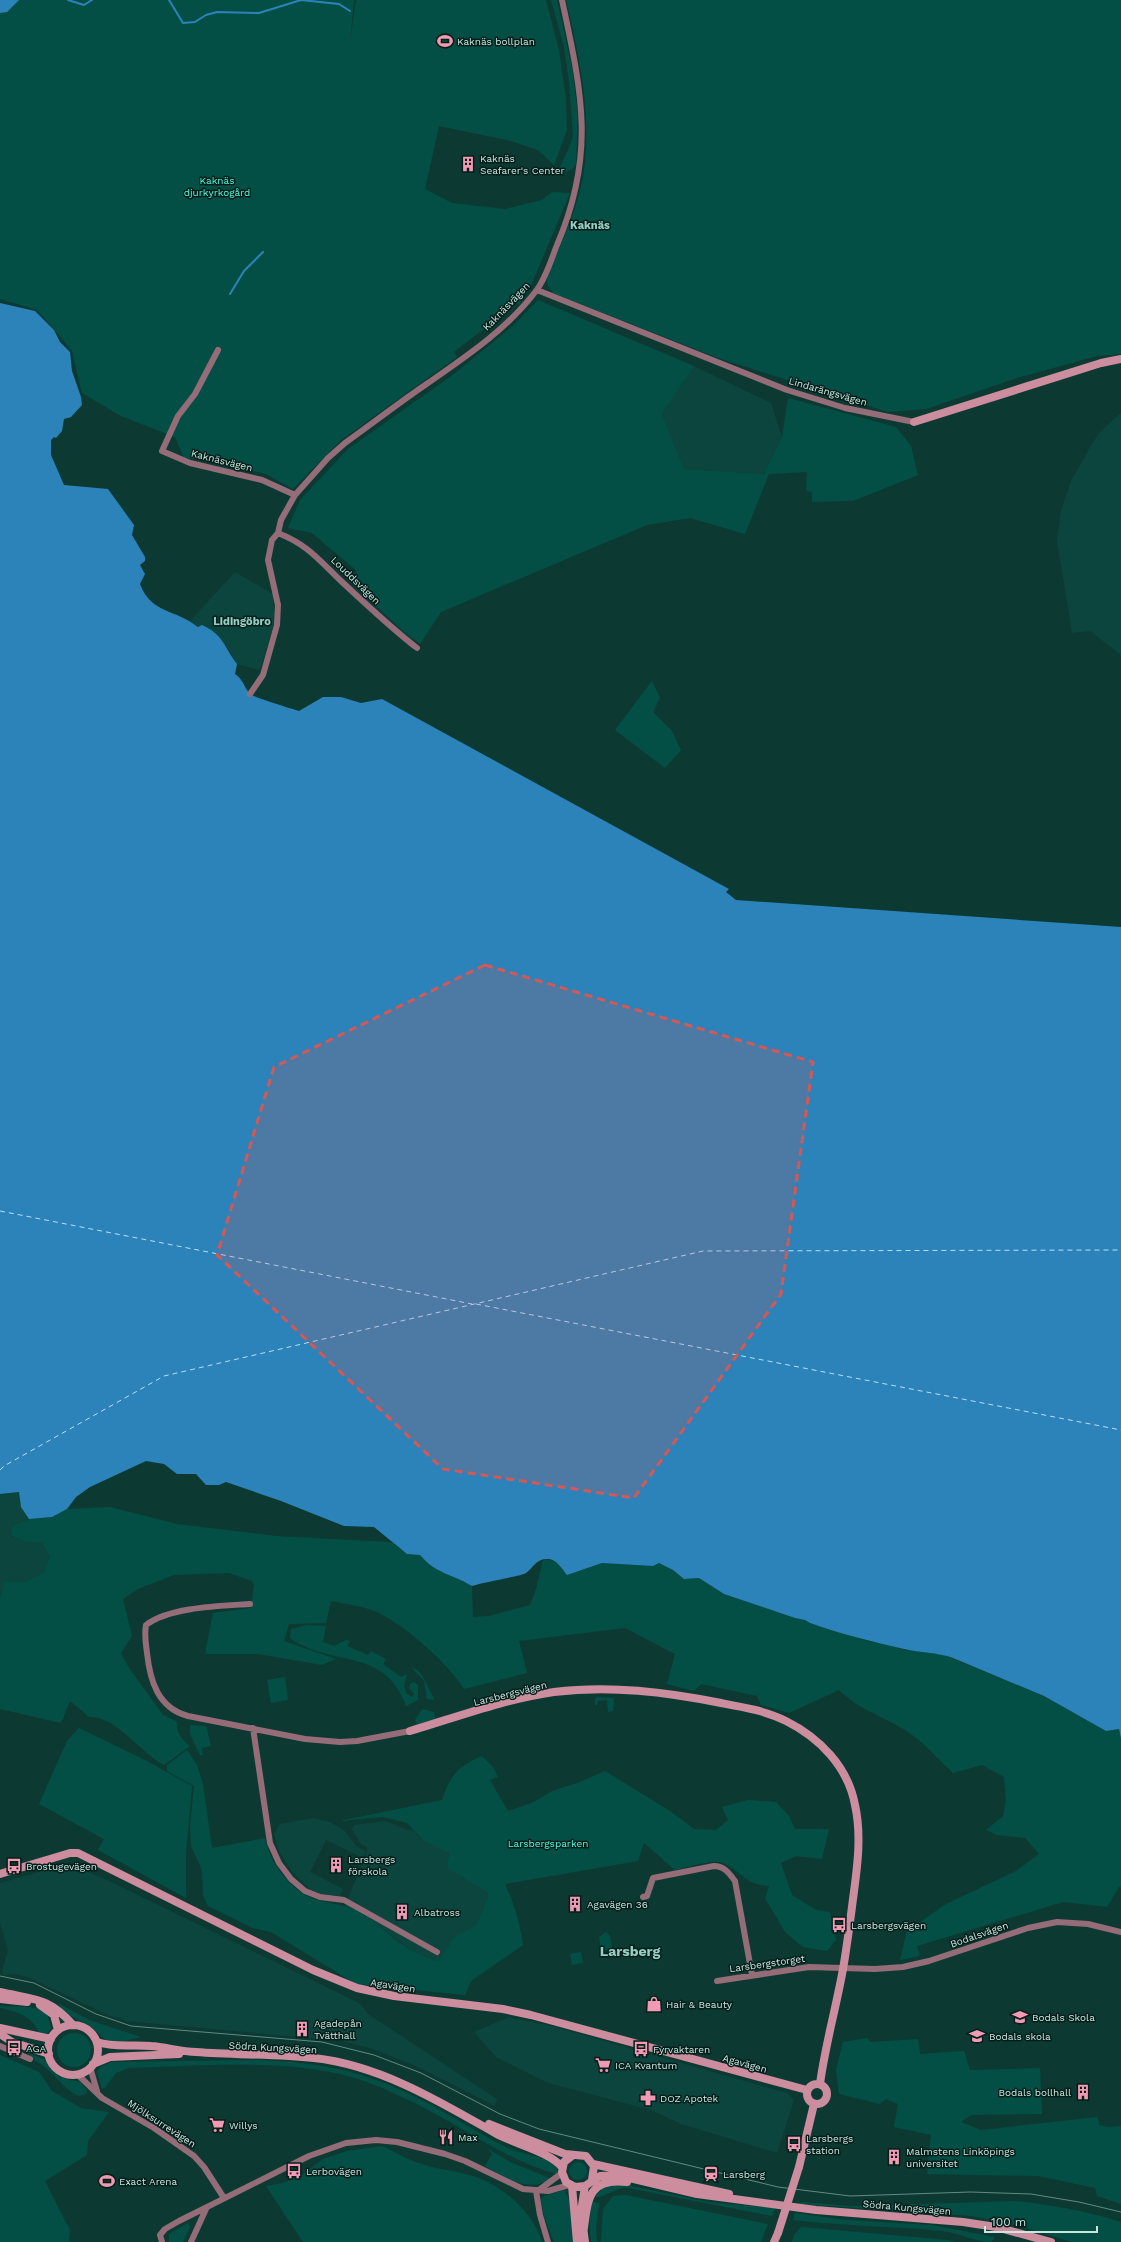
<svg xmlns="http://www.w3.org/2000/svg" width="1121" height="2242" font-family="'Work Sans',sans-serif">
  <rect width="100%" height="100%" fill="#0c3a33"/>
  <path fill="#0c453d" d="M694 366 771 403 782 437 764 474 684 469 662 414Z
    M1121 413V655L1090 631 1072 633 1057 541 1061 511 1071 481 1093 442 1101 431Z
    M235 572 273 594 275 620 260 670 237 664 226 645 190 621Z
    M19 1492 21 1507 29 1519 12 1526 11 1537 42 1543 50 1557 44 1572 25 1582H4L0 1599V1494Z
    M314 1818 330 1822 344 1830 357 1847 366 1851 363 1858 326 1840 310 1872 343 1889 340 1896 322 1894 311 1890 292 1872 279 1851 274 1834 280 1824Z
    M385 1821 408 1830 413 1829 418 1836 449 1853 447 1868 488 1893V1898L476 1925 454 1937 439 1962 421 1957 359 1912 345 1906 367 1852V1847L361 1844 352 1829 355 1825Z
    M69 1864 107 1880 359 2003 368 2014 497 2099 495 2106 414 2065 370 2048 341 2041 126 2021 121 2018 110 2016 30 1978 15 1974 3 1975 2 1971 8 1950 0 1923V1883Z
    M509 2017 555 2027 787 2093 794 2100 777 2153 681 2124 651 2110 548 2083 496 2057 474 2032Z"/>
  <path fill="#044f45" d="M0 0H354L350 42 356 0H546L559 50 566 99 567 130 554 165 538 150 511 141 439 126 425 189 452 203 505 209 542 200 552 192 570 193 532 283 519 305 512 298 485 328 454 352 457 357 341 440 293 489 266 474 208 460 184 458 175 437 121 416 82 393 72 351 54 329 37 310 0 299Z
    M551 0H557L572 68 578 115 576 164 572 169 561 174 559 169 570 146 573 135 569 82 564 47Z
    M566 0H1121V354L1097 356 1017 378 926 409 888 412 718 358 553 293 548 286 547 278C560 246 576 213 583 178 593 119 580 57 566 0Z
    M538 300 694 366 662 414 684 469 764 474 782 437 788 398 896 427 911 446 918 475 853 501 812 502V492L806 491 807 472 769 474 745 534 690 518 647 525 441 612 420 644 403 631 349 581 357 571 312 533 288 528 300 500 348 449 454 374 513 326Z
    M652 681 660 698 653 712 672 731 681 750 665 768 615 730Z
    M110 1507 177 1524 276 1536 391 1542 407 1554 420 1555C436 1574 452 1574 472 1586L473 1617 489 1616 530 1605 536 1589 543 1560C555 1558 560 1566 567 1575L602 1563 653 1566 659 1563 673 1570 684 1579 699 1578 724 1594 795 1618 805 1620 810 1623 871 1642 883 1643 905 1650 939 1653 1044 1696 1106 1731 1119 1729 1121 1738V1887H1119L1107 1907 1063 1902 917 1946 920 1956 900 1960 907 1931 946 1904 1016 1871 1039 1854 1025 1838 997 1835 986 1830 1003 1816 1006 1800 1004 1777 982 1765 953 1773C938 1759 922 1740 905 1730 882 1716 858 1709 839 1690L789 1713 761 1705 757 1696 701 1684 694 1691 667 1684 675 1654 625 1628 519 1641 527 1673 464 1689C447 1662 406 1626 377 1612 364 1606 345 1604 331 1601L326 1623 289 1624 284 1641 336 1659 322 1665 258 1654H205L213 1613 251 1608 254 1585 252 1581 229 1573 174 1575 138 1589 123 1599 132 1636 121 1653 129 1668 163 1715 177 1722C176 1733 182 1740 190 1746L164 1765C141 1753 115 1715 89 1717L70 1701 61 1723 0 1709V1599L4 1582H25L44 1572 50 1557 42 1543 24 1541 11 1536 12 1526 29 1519 52 1517 67 1509Z
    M307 1625 326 1626 323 1642 334 1646 346 1640 350 1641 347 1646 368 1655 371 1651 386 1659 383 1664 401 1677 407 1674 404 1686 407 1694 412 1697 414 1694 409 1688 410 1684 414 1682 418 1685V1700L406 1706C385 1646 331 1668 290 1638L291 1629Z
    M411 1667C424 1671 427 1687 434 1698L433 1700 427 1699 424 1681Z
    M285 1677 288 1700 271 1703 267 1680Z
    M597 1697 614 1698 613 1711 608 1712 607 1700 598 1701 597 1705H595V1699Z
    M422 1709 434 1712 435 1719 417 1724 415 1720Z
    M190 1725 206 1726 211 1746 202 1748 203 1755H200L190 1734Z
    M79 1728 147 1761 192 1786 186 1853V1898L98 1850 104 1839 39 1804 67 1741Z
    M187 1750 197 1765 203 1784 212 1848 265 1838C269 1859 282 1878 299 1891 317 1905 340 1901 359 1912 385 1928 408 1956 439 1961L454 1937 476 1925 488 1898V1893L447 1868 449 1853 423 1840 407 1823 383 1817 339 1821 442 1800C450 1775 459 1766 482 1756L493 1767 498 1777 490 1780 508 1811 534 1802 552 1791 580 1782 605 1771 670 1811 694 1829 716 1830 728 1820 722 1807 748 1800 776 1802 789 1816 795 1829H829L822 1859 796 1856 781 1863 792 1895 816 1910 830 1912 836 1940 827 1951 803 1947 785 1932 765 1898 769 1886C745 1884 743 1873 725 1864 715 1858 687 1867 675 1870L644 1843 638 1861 505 1884C514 1903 520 1923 523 1945L471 1981 465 1995 356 1984 271 1932 253 1928 208 1906 203 1895 202 1870 191 1846 190 1826 194 1786 167 1771V1765Z
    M606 1932 610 1936 612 1949 601 1951 599 1937Z
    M581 1952 583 1963 572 1965 570 1954Z
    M58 2003 89 2020 141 2037 124 2041H107L91 2027 62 2011Z
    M0 2006 28 2007 39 2009 47 2014 51 2028 47 2034 37 2033 38 2030C30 2015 15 2011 0 2008Z
    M57 2050a17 17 0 1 1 34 0a17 17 0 1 1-34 0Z
    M867 2038 871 2042 918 2039 920 2054 964 2051 970 2070 1040 2068 1042 2114 971 2115 961 2122 981 2130 1098 2117 1099 2125 1109 2127 1121 2126V2204L1097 2196 1095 2188 1038 2176 927 2174 931 2135 894 2127 898 2104 886 2099 880 2104 839 2094 836 2070 843 2042Z
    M30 2054 44 2059 51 2069 59 2077 80 2082 87 2090 86 2094 78 2096C57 2084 51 2066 30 2058Z
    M0 2055 39 2072 52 2091 81 2108 109 2112 88 2141 87 2155 45 2181 70 2230 69 2242H0Z
    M259 2060C329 2063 372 2073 433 2106 459 2120 484 2137 510 2149 524 2155 552 2156 558 2171L556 2174C510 2161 471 2133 430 2111 414 2102 397 2095 380 2087 305 2055 209 2066 128 2068L116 2073 104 2089 101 2087 97 2071 102 2066 112 2062Z
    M382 2146C395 2152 408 2160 422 2164 439 2170 459 2171 476 2177 505 2188 533 2212 542 2242H303L266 2186 283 2183 300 2176 323 2159 347 2151Z
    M487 2148 510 2162 552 2179C526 2193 509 2179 485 2166L492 2154Z
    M569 2171a9 9 0 1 1 18 0a9 9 0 1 1-18 0Z
    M621 2184 709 2202 775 2208 772 2216 624 2187 600 2197H594L605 2186Z
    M564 2190 570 2201 574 2242H554L544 2216 541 2199 544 2196Z
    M626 2195 768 2224 761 2242H601L603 2209 613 2196Z
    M1015 2201C1051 2205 1086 2211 1121 2222V2242H1072L1020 2226 972 2216 800 2204 801 2202 852 2206Z
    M592 2202 599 2203 596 2227 597 2242H591C589 2228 589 2216 592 2202Z
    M795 2213 846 2220 932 2225 995 2237 992 2242C975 2242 959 2233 942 2231 892 2226 842 2226 793 2220Z
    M188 2223 190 2227 183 2242H169V2234Z
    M801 2227 948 2240 954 2242H792L794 2235Z"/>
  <path fill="#2b83ba" d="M0 0H19L7 12 0 13Z
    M0 303 35 311 54 330 60 342 70 352 72 371 81 397 82 405 71 417 64 419 62 431 56 438 54 437 51 440V455L64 485 108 489 134 525 132 535 145 557V561L140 565 145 574 140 584C151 614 176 609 198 627L202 625C224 635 224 647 237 664L235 674C243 679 244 687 250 694 253 697 292 709 299 711L323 697H341L361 703 382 699 729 889 726 892 736 900 1121 927V1738L1119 1729 1106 1731 1044 1696 953 1658C936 1652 921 1653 904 1649 873 1642 841 1634 810 1623L805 1620 795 1618 724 1594 699 1578 684 1579 673 1570 659 1563 653 1566 602 1563 567 1575C562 1569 557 1560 549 1559 536 1558 534 1567 526 1573 522 1576 483 1582 472 1586 452 1574 436 1574 420 1555L407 1554 374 1527 344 1526 281 1501 226 1482 219 1485H206L196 1474H177L164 1464 146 1461 90 1487 76 1497 67 1509 52 1517 29 1519 21 1507 19 1492 0 1494Z"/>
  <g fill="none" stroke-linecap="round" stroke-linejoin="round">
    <path stroke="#2b83ba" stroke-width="2" d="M68 0 84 5 92 0
      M169 0 183 23 195 22 206 15 217 12 259 13 301 0 339 4 350 11
      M230 294 244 271 263 252"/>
    <path stroke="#b8e0fe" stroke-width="1" stroke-dasharray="5 4" stroke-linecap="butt" d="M0 1211 472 1304
      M476 1304 1121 1430
      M0 1470 4 1466 164 1376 703 1251 1121 1250"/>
    <path stroke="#946d78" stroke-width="6" d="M537 290 787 390 845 408 914 422
      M218 350 195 394 178 416 162 451 190 463 262 480 295 495
      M278 533C308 545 318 559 341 581 366 604 390 627 417 648
      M250 694 263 675 277 625 278 605 268 560 272 540 278 533 281 520 295 495 328 458 345 443C373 423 400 402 428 383 467 356 507 329 536 291 546 278 551 260 557 245 596 154 582 93 562 0
      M250 1604C220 1606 169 1607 146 1625 144 1635 146 1644 147 1653 150 1681 158 1708 188 1716L305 1739 340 1742 357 1741 410 1731
      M253 1728 270 1843 279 1863 291 1879 305 1891 320 1897 344 1900 437 1952
      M643 1897 647 1896 653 1878 714 1866C724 1866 729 1873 735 1881L752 1975
      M717 1981 809 1967 875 1969 903 1967 929 1961 1028 1928 1057 1922 1088 1924 1121 1932
      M0 2046 30 2059
      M90 2067 97 2091
      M77 2074 102 2098 154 2128 194 2156 204 2167 224 2198
      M539 2190 562 2173
      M536 2191 540 2215 548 2242
      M162 2242 160 2235 165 2229 179 2221 309 2156 346 2143 376 2140 397 2142 445 2154 465 2161 523 2189 548 2191 569 2185
      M191 2242 206 2209"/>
    <path stroke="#cc8d9f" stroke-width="8" d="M914 422 1101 363 1121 359
      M410 1731C457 1717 505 1699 554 1692 610 1685 666 1692 721 1703 743 1707 766 1711 786 1721 820 1738 848 1767 855 1805 862 1836 857 1869 853 1899 850 1922 847 1946 843 1969 836 2008 825 2046 820 2084
      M0 1874 70 1853H78L313 1970 357 1988 394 1996 503 2009 531 2015 807 2090
      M0 1992C35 2000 48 1997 73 2025
      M0 1999 27 2002
      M40 2005 54 2015 58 2030
      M48 2050a25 25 0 1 1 50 0a25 25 0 1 1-50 0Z
      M0 2028 51 2039
      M0 2034 12 2042 49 2054
      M97 2042C115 2048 132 2044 151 2046 166 2047 181 2052 196 2052 235 2055 275 2054 314 2058 379 2065 439 2101 495 2133 514 2144 548 2151 562 2167
      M93 2064 110 2057 179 2054
      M807 2094a10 10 0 1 1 20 0a10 10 0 1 1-20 0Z
      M489 2124 565 2154 586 2156 594 2166 592 2180
      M573 2155 564 2162 562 2172 566 2182 575 2187 585 2186 600 2176 617 2175 697 2194 816 2210 963 2222 996 2227 1051 2242
      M593 2164 729 2194
      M799 2167 814 2104
      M572 2186 577 2242
      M583 2234C588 2202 586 2177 627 2182
      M585 2242 581 2212 585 2186
      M774 2242 778 2233"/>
    <path stroke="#638982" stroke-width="1" d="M0 1976 34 1983 96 2014 131 2026 322 2042 374 2055 421 2073 500 2114 539 2129 778 2187 850 2196 970 2192 1031 2194 1079 2202 1121 2212"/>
    <path stroke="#cc8d9f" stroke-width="8" d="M778 2233 799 2167"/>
  </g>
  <path fill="#d35856" fill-opacity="0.2" stroke="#d35856" stroke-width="3" stroke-dasharray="8 5" stroke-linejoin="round" d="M485 965 813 1062 781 1294 634 1498 443 1469 217 1255 274 1067Z"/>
  <defs>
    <symbol id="stadium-bare" viewBox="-9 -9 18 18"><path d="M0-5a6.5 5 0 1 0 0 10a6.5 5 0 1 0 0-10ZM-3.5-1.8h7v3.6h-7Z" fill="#f19ab4" stroke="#061e1a" stroke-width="2.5" paint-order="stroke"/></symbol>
    <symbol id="building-bare" viewBox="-9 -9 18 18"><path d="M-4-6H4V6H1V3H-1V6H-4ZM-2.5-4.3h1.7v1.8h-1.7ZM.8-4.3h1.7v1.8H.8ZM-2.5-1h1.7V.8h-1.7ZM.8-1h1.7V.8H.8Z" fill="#f19ab4" stroke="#061e1a" stroke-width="2.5" paint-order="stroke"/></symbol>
    <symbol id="bus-bare" viewBox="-9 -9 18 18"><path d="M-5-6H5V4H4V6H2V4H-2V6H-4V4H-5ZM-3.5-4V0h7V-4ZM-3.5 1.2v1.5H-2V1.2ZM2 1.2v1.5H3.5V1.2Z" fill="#f19ab4" stroke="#061e1a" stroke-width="2.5" paint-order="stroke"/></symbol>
    <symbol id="shop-bare" viewBox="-9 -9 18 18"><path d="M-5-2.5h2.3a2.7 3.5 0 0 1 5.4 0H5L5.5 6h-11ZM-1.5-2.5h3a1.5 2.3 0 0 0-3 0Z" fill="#f19ab4" stroke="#061e1a" stroke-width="2.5" paint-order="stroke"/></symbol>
    <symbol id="school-bare" viewBox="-9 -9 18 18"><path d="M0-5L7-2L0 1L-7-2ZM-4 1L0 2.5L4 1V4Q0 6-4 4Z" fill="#f19ab4" stroke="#061e1a" stroke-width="2.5" paint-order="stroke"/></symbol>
    <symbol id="supermarket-bare" viewBox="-9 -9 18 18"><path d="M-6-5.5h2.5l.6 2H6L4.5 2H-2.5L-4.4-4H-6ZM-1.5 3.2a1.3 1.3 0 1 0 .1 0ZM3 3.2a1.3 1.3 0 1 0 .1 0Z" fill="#f19ab4" stroke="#061e1a" stroke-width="2.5" paint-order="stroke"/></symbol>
    <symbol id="pharmacy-bare" viewBox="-9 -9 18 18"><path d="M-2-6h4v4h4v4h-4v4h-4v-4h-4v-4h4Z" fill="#f19ab4" stroke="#061e1a" stroke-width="2.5" paint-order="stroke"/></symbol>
    <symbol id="restaurant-bare" viewBox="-9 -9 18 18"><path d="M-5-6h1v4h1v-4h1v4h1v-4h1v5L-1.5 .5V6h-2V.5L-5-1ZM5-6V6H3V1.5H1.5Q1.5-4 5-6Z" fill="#f19ab4" stroke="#061e1a" stroke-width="2.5" paint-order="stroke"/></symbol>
    <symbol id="station-bare" viewBox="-9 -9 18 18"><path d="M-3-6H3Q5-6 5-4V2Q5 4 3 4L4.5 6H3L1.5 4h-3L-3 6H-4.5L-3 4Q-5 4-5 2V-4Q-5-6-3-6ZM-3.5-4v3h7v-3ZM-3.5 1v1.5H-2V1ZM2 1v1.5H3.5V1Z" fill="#f19ab4" stroke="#061e1a" stroke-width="2.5" paint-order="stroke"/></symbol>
  </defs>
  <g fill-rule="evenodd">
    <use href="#stadium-bare" x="434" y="30" width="22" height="22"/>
    <use href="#building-bare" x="457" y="153" width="22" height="22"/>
    <use href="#building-bare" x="325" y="1854" width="22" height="22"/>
    <use href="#bus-bare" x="3" y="1855" width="22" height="22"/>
    <use href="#building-bare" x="564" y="1893" width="22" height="22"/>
    <use href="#building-bare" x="391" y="1901" width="22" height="22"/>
    <use href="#bus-bare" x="828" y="1914" width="22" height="22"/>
    <use href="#shop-bare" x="643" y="1993" width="22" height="22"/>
    <use href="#school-bare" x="1009" y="2006" width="22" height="22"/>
    <use href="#building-bare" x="291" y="2018" width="22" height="22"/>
    <use href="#school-bare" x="966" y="2025" width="22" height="22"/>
    <use href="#bus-bare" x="3" y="2037" width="22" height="22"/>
    <use href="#bus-bare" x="630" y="2038" width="22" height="22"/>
    <use href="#supermarket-bare" x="592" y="2054" width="22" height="22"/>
    <use href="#building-bare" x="1072" y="2081" width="22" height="22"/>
    <use href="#pharmacy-bare" x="637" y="2087" width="22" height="22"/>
    <use href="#supermarket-bare" x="206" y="2114" width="22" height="22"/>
    <use href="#restaurant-bare" x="435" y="2126" width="22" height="22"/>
    <use href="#bus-bare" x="783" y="2133" width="22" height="22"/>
    <use href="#building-bare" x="883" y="2146" width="22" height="22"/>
    <use href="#bus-bare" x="283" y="2160" width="22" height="22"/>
    <use href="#station-bare" x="700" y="2163" width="22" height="22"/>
    <use href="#stadium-bare" x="96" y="2170" width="22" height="22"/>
  </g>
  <g text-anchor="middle" stroke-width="3" stroke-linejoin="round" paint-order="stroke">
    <g font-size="10" fill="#c9e6df" stroke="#061e1a" text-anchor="start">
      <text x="457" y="45">Kaknäs bollplan</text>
      <text x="480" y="162">Kaknäs<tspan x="480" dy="12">Seafarer's Center</tspan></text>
      <text x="348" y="1863">Larsbergs<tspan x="348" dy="12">förskola</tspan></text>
      <text x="26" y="1870">Brostugevägen</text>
      <text x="587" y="1908">Agavägen 36</text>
      <text x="414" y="1916">Albatross</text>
      <text x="851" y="1929">Larsbergsvägen</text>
      <text x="666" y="2008">Hair &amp; Beauty</text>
      <text x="1032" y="2021">Bodals Skola</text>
      <text x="314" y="2027">Agadepån<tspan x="314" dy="12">Tvätthall</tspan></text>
      <text x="989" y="2040">Bodals skola</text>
      <text x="26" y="2052">AGA</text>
      <text x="653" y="2053">Fyrvaktaren</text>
      <text x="615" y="2069">ICA Kvantum</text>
      <text x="1071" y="2096" text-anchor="end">Bodals bollhall</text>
      <text x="660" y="2102">DOZ Apotek</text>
      <text x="229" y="2129">Willys</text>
      <text x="458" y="2141">Max</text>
      <text x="806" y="2142">Larsbergs<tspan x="806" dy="12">station</tspan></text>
      <text x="906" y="2155">Malmstens Linköpings<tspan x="906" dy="12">universitet</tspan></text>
      <text x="306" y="2175">Lerbovägen</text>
      <text x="723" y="2178">Larsberg</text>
      <text x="119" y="2185">Exact Arena</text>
    </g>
    <g font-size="10" fill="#4bffe4" stroke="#061e1a">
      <text x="217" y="184">Kaknäs<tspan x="217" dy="12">djurkyrkogård</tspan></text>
      <text x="548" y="1847">Larsbergsparken</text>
    </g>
    <g font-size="10" fill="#c9e6df" stroke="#061e1a">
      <text transform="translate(506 306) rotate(-46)" y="4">Kaknäsvägen</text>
      <text transform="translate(828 391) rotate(16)" y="4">Lindarängsvägen</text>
      <text transform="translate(222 460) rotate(14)" y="4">Kaknäsvägen</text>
      <text transform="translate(356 580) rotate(44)" y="4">Louddsvägen</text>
      <text transform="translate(510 1693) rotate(-14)" y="4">Larsbergsvägen</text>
      <text transform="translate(979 1934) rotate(-19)" y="4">Bodalsvägen</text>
      <text transform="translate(767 1963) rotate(-8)" y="4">Larsbergstorget</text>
      <text transform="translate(393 1985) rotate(9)" y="4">Agavägen</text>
      <text transform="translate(273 2047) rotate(3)" y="4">Södra Kungsvägen</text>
      <text transform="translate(745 2063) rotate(15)" y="4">Agavägen</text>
      <text transform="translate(162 2123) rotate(33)" y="4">Mjölksurrevägen</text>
      <text transform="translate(907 2207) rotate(5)" y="4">Södra Kungsvägen</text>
    </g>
    <g font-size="11" font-weight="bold" fill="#96d0c4" stroke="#061e1a">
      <text x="590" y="229">Kaknäs</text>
      <text x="242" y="625">Lidingöbro</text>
    </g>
    <g font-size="14" font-weight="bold" fill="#96d0c4" stroke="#061e1a">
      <text x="630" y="1956">Larsberg</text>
    </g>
  </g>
  <path d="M985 2226v6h112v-6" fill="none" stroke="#c9e6df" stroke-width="2"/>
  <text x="991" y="2226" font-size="12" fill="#c9e6df" stroke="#061e1a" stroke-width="3" paint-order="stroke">100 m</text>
</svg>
